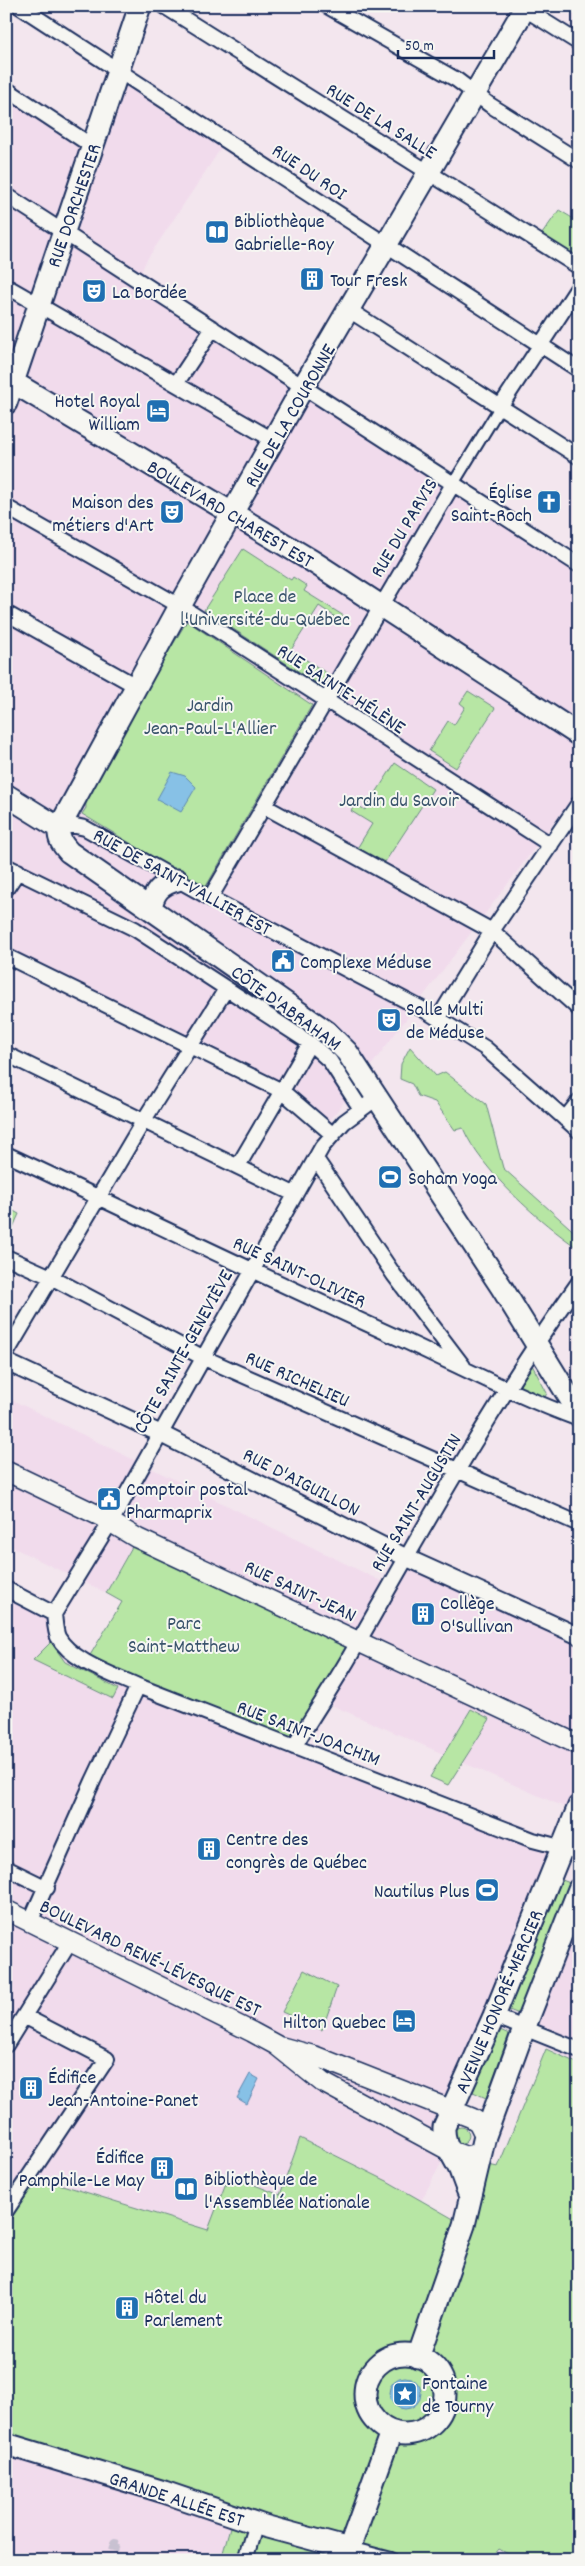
<svg xmlns="http://www.w3.org/2000/svg" width="585" height="2566" font-family="Dekko,sans-serif">
  <rect width="100%" height="100%" fill="#f3e6ee"/>
  <filter id="ink" filterUnits="userSpaceOnUse"><feTurbulence type="fractalNoise" baseFrequency=".02" numOctaves="2"/><feDisplacementMap in="SourceGraphic" scale="10" xChannelSelector="R" yChannelSelector="G"/><feConvolveMatrix kernelMatrix="1 2 1 2 8 2 1 2 1" color-interpolation-filters="sRGB"/></filter>
  <g filter="url(#ink)">
    <path fill="#f1dbec" d="M119 72 227 139 146 261 138 280 579 564V789L325 1127 6 951V89L92 146Z
      M6 1397 389 1585 405 1557 579 1635V1806L576 1812 322 1701 130 1549 106 1593 6 1544Z
      M6 1589 54 1614 66 1649 563 1848 450 2111 448 2150 421 2201 300 2138 280 2195 208 2230 30 2175 6 2211Z
      M579 1889V2064L522 2035Z
      M6 2444 233 2516 221 2560H6Z"/>
    <path fill="#b7e6a4" stroke="#698a81" d="M559 210 579 222V267L537 241Z
      M243 549 291 580 293 577 307 586 304 591 344 616 339 624 333 619 334 616 319 606 291 650 328 674 321 686 204 610Z
      M187 621 312 705 205 888 82 814 86 808 85 791Z
      M468 691 495 708 456 768 429 751 448 721 454 725 465 707 460 703Z
      M395 763 433 789 383 865 356 850 372 824 351 811 356 804 365 810Z
      M410 1047 436 1076 445 1072 486 1104 503 1168 579 1236V1249C541 1223 481 1171 463 1128L455 1130 435 1102 418 1096 412 1084 400 1079 401 1064Z
      M6 1207 19 1214 6 1243Z
      M532 1365 547 1393 545 1397 518 1388Z
      M137 1538 358 1641 294 1747 86 1662 122 1602 106 1593Z
      M51 1642 65 1662 118 1689 113 1699 33 1660Z
      M471 1709 490 1719 448 1785 430 1777Z
      M562 1880 570 1883 519 2014 509 2010Z
      M304 1970 337 1987 322 2030 282 2012Z
      M498 2029 509 2034 486 2098 471 2091Z
      M546 2049 579 2064V2560H519L499 2549 490 2560H221L233 2516 6 2444V2211L30 2175 208 2230 229 2175 280 2195 300 2138 387 2181 464 2225 483 2164 498 2167Z
      M453 2135a8 8 0 1 1 16 0a8 8 0 1 1-16 0Z"/>
    <path fill="#87c1e6" stroke="#5c87b0" d="M172 772 185 776 196 787 181 812 157 799Z
      M250 2074 259 2079 247 2104 237 2098Z
      M389 2393a16 16 0 1 1 32 0a16 16 0 1 1-32 0Z"/>
    <g fill="none" stroke-linecap="round" stroke-linejoin="round">
      <path stroke="#c8c1d1" stroke-width="10" stroke-dasharray="10 5" stroke-linecap="butt" d="M113 2551 115 2544 121 2546"/>
      <defs>
        <path id="pedestrian" d="M453 484 500 407"/>
        <path id="minor" d="M19 6 579 370
          M164 6 579 267
          M327 6 457 80 490 105 579 161
          M520 6 579 43
          M6 89 92 146
          M6 195 579 565
          M6 286 273 440
          M349 310 579 457
          M176 384 213 328
          M500 407 579 286
          M6 507 180 606 551 845
          M6 613 136 686
          M264 806 492 931 579 1009
          M59 828 71 825 85 828 210 898 426 1011 485 1048 579 1131
          M6 866 135 929 310 1043 330 1061 361 1109
          M6 889 18 871
          M210 898 453 484
          M6 956 282 1091 332 1134
          M438 1019 492 931 579 803
          M6 1054 294 1194
          M565 1119 579 1101
          M6 1154C139 1216 270 1280 403 1340 462 1367 518 1397 579 1419
          M316 1159 394 1275 463 1366
          M238 1166 310 1043
          M6 1257 51 1277 202 1357 579 1524
          M6 1354 144 1120 226 989
          M6 1589 54 1614
          M54 1614 116 1513 322 1147 344 1122 378 1097
          M54 1614C55 1621 55 1630 58 1637 71 1661 114 1675 138 1686L533 1840 579 1852
          M294 1747C313 1715 335 1683 353 1651 425 1525 495 1400 579 1282
          M6 1868 47 1888
          M30 1922 93 1781 138 1686
          M494 2016 579 2050
          M6 2045 70 1942
          M6 2211 107 2059 24 2016
          M349 2549 391 2560
          M245 2560 256 2523"/>
        <path id="tertiary" d="M6 1362 159 1433 405 1557 579 1636"/>
        <path id="secondary" d="M6 1471 102 1517 137 1538 579 1745
          M6 1910 252 2032 276 2045 322 2082 448 2150 465 2156 480 2153
          M282 2047 315 2056 472 2118 478 2122 485 2136"/>
        <path id="primary" d="M526 6 303 387 180 606 59 828C58 839 62 844 69 852L327 1032 347 1052 502 1288 579 1413
          M6 378 312 561 579 735
          M6 403 140 6
          M6 795 59 828
          M151 909C153 892 161 884 177 880
          M470 2196C466 2187 463 2178 460 2170 453 2154 443 2145 444 2127L494 2016 579 1806
          M365 2394a40 40 0 1 1 80 0a40 40 0 1 1-80 0Z
          M418 2357 464 2225 485 2136 524 2029 579 1889
          M6 2444 164 2492 264 2526 349 2549 391 2432"/>
      </defs>
      <use href="#pedestrian" stroke="#1b2f5e" stroke-width="14"/>
      <use href="#minor" stroke="#1b2f5e" stroke-width="18"/>
      <use href="#tertiary" stroke="#1b2f5e" stroke-width="20"/>
      <use href="#secondary" stroke="#1b2f5e" stroke-width="22"/>
      <use href="#primary" stroke="#1b2f5e" stroke-width="25"/>
      <use href="#pedestrian" stroke="#f6f6f2" stroke-width="10"/>
      <use href="#minor" stroke="#f6f6f2" stroke-width="14"/>
      <use href="#tertiary" stroke="#f6f6f2" stroke-width="16"/>
      <use href="#secondary" stroke="#f6f6f2" stroke-width="19"/>
      <use href="#primary" stroke="#f6f6f2" stroke-width="21"/>
    </g>
  </g>
  <defs>
    <symbol id="library-square" viewBox="-11 -11 22 22"><rect x="-9" y="-9" width="18" height="18" rx="4" fill="#1f6fb2" stroke="#f6f6f2"/><path d="M-6-4Q-3-5.5-.7-3.5V5Q-3 3-6 4ZM6-4Q3-5.5 .7-3.5V5Q3 3 6 4Z" fill="#fff"/></symbol>
    <symbol id="building-square" viewBox="-11 -11 22 22"><rect x="-9" y="-9" width="18" height="18" rx="4" fill="#1f6fb2" stroke="#f6f6f2"/><path d="M-4-6H4V6H1V3H-1V6H-4ZM-2.5-4.3h1.7v1.8h-1.7ZM.8-4.3h1.7v1.8H.8ZM-2.5-1h1.7V.8h-1.7ZM.8-1h1.7V.8H.8Z" fill="#fff"/></symbol>
    <symbol id="theatre-square" viewBox="-11 -11 22 22"><rect x="-9" y="-9" width="18" height="18" rx="4" fill="#1f6fb2" stroke="#f6f6f2"/><path d="M-5-5.5Q0-4 5-5.5V0Q5 5 0 6Q-5 5-5 0ZM-3.3-2.5H-1v1.5H-3.3ZM1-2.5H3.3v1.5H1ZM-2.8 1Q0 5.5 2.8 1Z" fill="#fff"/></symbol>
    <symbol id="hotel-square" viewBox="-11 -11 22 22"><rect x="-9" y="-9" width="18" height="18" rx="4" fill="#1f6fb2" stroke="#f6f6f2"/><path d="M-6-4.5h1.5V1H6V5H4.5V3h-9V5H-6ZM-4 0a1.8 1.8 0 1 1 3.6 0ZM.5 0V-2.5h3Q6-2.5 6 0Z" fill="#fff"/></symbol>
    <symbol id="church-square" viewBox="-11 -11 22 22"><rect x="-9" y="-9" width="18" height="18" rx="4" fill="#1f6fb2" stroke="#f6f6f2"/><path d="M-1.2-6h2.4v3.5h3.3v2.4h-3.3V6h-2.4V-.1h-3.3v-2.4h3.3Z" fill="#fff"/></symbol>
    <symbol id="civic-square" viewBox="-11 -11 22 22"><rect x="-9" y="-9" width="18" height="18" rx="4" fill="#1f6fb2" stroke="#f6f6f2"/><path d="M-.6-6.5H3V-4.5H.6V-3L4-1V1h2V6H-6V1h2V-1L-.6-3ZM-1.2 2.5V6h2.4V2.5Z" fill="#fff"/></symbol>
    <symbol id="stadium-square" viewBox="-11 -11 22 22"><rect x="-9" y="-9" width="18" height="18" rx="4" fill="#1f6fb2" stroke="#f6f6f2"/><path d="M0-5a6.5 5 0 1 0 0 10a6.5 5 0 1 0 0-10ZM-3.5-1.8h7v3.6h-7Z" fill="#fff"/></symbol>
    <symbol id="sight-square" viewBox="-11 -11 22 22"><rect x="-9" y="-9" width="18" height="18" rx="4" fill="#1f6fb2" stroke="#f6f6f2"/><path d="M0-6L1.8-2.2L6-1.7L2.9 1.2L3.7 5.4L0 3.3L-3.7 5.4L-2.9 1.2L-6-1.7L-1.8-2.2Z" fill="#fff"/></symbol>
  </defs>
  <g fill-rule="evenodd">
    <use href="#library-square" x="203" y="218" width="28" height="28"/>
    <use href="#building-square" x="298" y="265" width="28" height="28"/>
    <use href="#theatre-square" x="80" y="277" width="28" height="28"/>
    <use href="#hotel-square" x="144" y="397" width="28" height="28"/>
    <use href="#church-square" x="535" y="488" width="28" height="28"/>
    <use href="#theatre-square" x="158" y="498" width="28" height="28"/>
    <use href="#civic-square" x="269" y="947" width="28" height="28"/>
    <use href="#theatre-square" x="375" y="1006" width="28" height="28"/>
    <use href="#stadium-square" x="376" y="1163" width="28" height="28"/>
    <use href="#civic-square" x="95" y="1485" width="28" height="28"/>
    <use href="#building-square" x="409" y="1600" width="28" height="28"/>
    <use href="#building-square" x="195" y="1835" width="28" height="28"/>
    <use href="#stadium-square" x="473" y="1876" width="28" height="28"/>
    <use href="#hotel-square" x="390" y="2007" width="28" height="28"/>
    <use href="#building-square" x="17" y="2074" width="28" height="28"/>
    <use href="#building-square" x="148" y="2154" width="28" height="28"/>
    <use href="#library-square" x="172" y="2175" width="28" height="28"/>
    <use href="#building-square" x="113" y="2294" width="28" height="28"/>
    <use href="#sight-square" x="391" y="2380" width="28" height="28"/>
  </g>
  <g text-anchor="middle" stroke-width="4" stroke-linejoin="round" paint-order="stroke">
    <g font-size="20" fill="#1b2f5e" stroke="#f6f6f2">
      <text transform="translate(382 120) rotate(32)" y="7">RUE DE LA SALLE</text>
      <text transform="translate(310 171) rotate(34)" y="7">RUE DU ROI</text>
      <text transform="translate(73 205) rotate(-71)" y="7">RUE DORCHESTER</text>
      <text transform="translate(289 415) rotate(-60)" y="7">RUE DE LA COURONNE</text>
      <text transform="translate(231 513) rotate(31)" y="7">BOULEVARD CHAREST EST</text>
      <text transform="translate(403 527) rotate(-59)" y="7">RUE DU PARVIS</text>
      <text transform="translate(342 688) rotate(33)" y="7">RUE SAINTE-HÉLÈNE</text>
      <text transform="translate(183 881) rotate(29)" y="7">RUE DE SAINT-VALLIER EST</text>
      <text transform="translate(287 1007) rotate(36)" y="7">CÔTE D'ABRAHAM</text>
      <text transform="translate(300 1271) rotate(25)" y="7">RUE SAINT-OLIVIER</text>
      <text transform="translate(182 1351) rotate(-61)" y="7">CÔTE SAINTE-GENEVIÈVE</text>
      <text transform="translate(298 1378) rotate(24)" y="7">RUE RICHELIEU</text>
      <text transform="translate(302 1481) rotate(27)" y="7">RUE D'AIGUILLON</text>
      <text transform="translate(415 1502) rotate(-59)" y="7">RUE SAINT-AUGUSTIN</text>
      <text transform="translate(301 1590) rotate(25)" y="7">RUE SAINT-JEAN</text>
      <text transform="translate(309 1732) rotate(21)" y="7">RUE SAINT-JOACHIM</text>
      <text transform="translate(151 1957) rotate(26)" y="7">BOULEVARD RENÉ-LÉVESQUE EST</text>
      <text transform="translate(498 2001) rotate(-67)" y="7">AVENUE HONORÉ-MERCIER</text>
      <text transform="translate(177 2498) rotate(18)" y="7">GRANDE ALLÉE EST</text>
    </g>
    <g font-size="20" fill="#1b2f5e" stroke="#f6f6f2" text-anchor="start">
      <text x="234" y="227">Bibliothèque<tspan x="234" dy="23">Gabrielle-Roy</tspan></text>
      <text x="330" y="286">Tour Fresk</text>
      <text x="112" y="298">La Bordée</text>
      <text x="140" y="407" text-anchor="end">Hotel Royal<tspan x="140" dy="23">William</tspan></text>
      <text x="532" y="498" text-anchor="end">Église<tspan x="532" dy="23">Saint-Roch</tspan></text>
      <text x="154" y="508" text-anchor="end">Maison des<tspan x="154" dy="23">métiers d'Art</tspan></text>
      <text x="300" y="968">Complexe Méduse</text>
      <text x="406" y="1015">Salle Multi<tspan x="406" dy="23">de Méduse</tspan></text>
      <text x="408" y="1184">Soham Yoga</text>
      <text x="126" y="1495">Comptoir postal<tspan x="126" dy="23">Pharmaprix</tspan></text>
      <text x="440" y="1609">Collège<tspan x="440" dy="23">O'Sullivan</tspan></text>
      <text x="226" y="1845">Centre des<tspan x="226" dy="23">congrès de Québec</tspan></text>
      <text x="470" y="1897" text-anchor="end">Nautilus Plus</text>
      <text x="386" y="2028" text-anchor="end">Hilton Quebec</text>
      <text x="48" y="2083">Édifice<tspan x="48" dy="23">Jean-Antoine-Panet</tspan></text>
      <text x="144" y="2163" text-anchor="end">Édifice<tspan x="144" dy="23">Pamphile-Le May</tspan></text>
      <text x="204" y="2185">Bibliothèque de<tspan x="204" dy="23">l'Assemblée Nationale</tspan></text>
      <text x="144" y="2303">Hôtel du<tspan x="144" dy="23">Parlement</tspan></text>
      <text x="422" y="2389">Fontaine<tspan x="422" dy="23">de Tourny</tspan></text>
    </g>
    <g font-size="20" fill="#3a546c" stroke="#f6f6f2">
      <text x="265" y="602">Place de<tspan x="265" dy="23">l'Université-du-Québec</tspan></text>
      <text x="210" y="711">Jardin<tspan x="210" dy="23">Jean-Paul-L'Allier</tspan></text>
      <text x="399" y="806">Jardin du Savoir</text>
      <text x="184" y="1629">Parc<tspan x="184" dy="23">Saint-Matthew</tspan></text>
    </g>
  </g>
  <rect width="585" height="2566" fill="none" stroke="#f6f6f2" stroke-width="25"/>
  <rect x="12" y="12" width="560" height="2541" fill="none" stroke="#1b2f5e" stroke-width="2" filter="url(#ink)"/>
  <path d="M398 50v8h96v-8" fill="none" stroke="#1b2f5e" stroke-width="2.5"/>
  <text x="405" y="50" font-size="15" fill="#1b2f5e" stroke="#f6f6f2" stroke-width="4" paint-order="stroke">50 m</text>
</svg>
